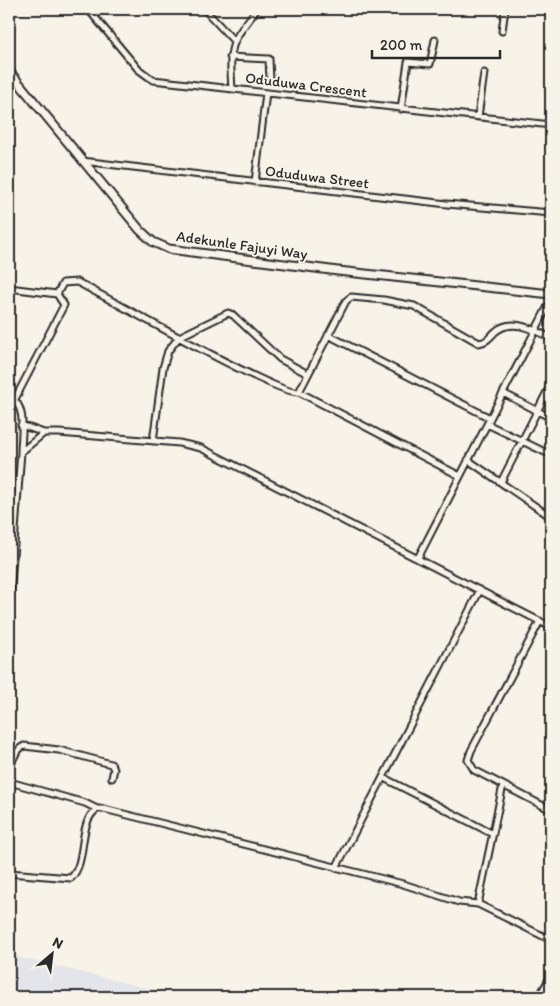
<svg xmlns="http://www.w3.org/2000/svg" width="560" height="1006" font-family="Itim,sans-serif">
  <rect width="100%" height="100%" fill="#f7f3e8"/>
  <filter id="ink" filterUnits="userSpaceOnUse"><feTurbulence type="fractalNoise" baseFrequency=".02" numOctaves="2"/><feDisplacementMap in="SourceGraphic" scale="10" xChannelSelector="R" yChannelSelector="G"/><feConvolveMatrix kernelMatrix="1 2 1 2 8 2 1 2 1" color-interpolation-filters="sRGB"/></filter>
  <g filter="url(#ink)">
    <path fill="#e4e4eb" d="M9 954 18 957 183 997H9Z"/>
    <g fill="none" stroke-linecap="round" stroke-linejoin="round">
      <defs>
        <path id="street" d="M88 9 138 69 153 80 551 125
          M204 9 233 40
          M421 9H422
          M502 31 505 9
          M230 57 269 59 270 81
          M232 89C229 44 230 44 257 9
          M401 109 408 62 430 64 435 40
          M478 117 484 73
          M82 161 447 204 551 213
          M255 182 266 93
          M9 288 57 294 64 305 15 399
          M57 294 63 283 77 282C105 296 282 398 299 392L460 476
          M328 335 490 418
          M299 392 346 301 351 297 384 300 414 306 479 343C487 342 490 337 495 332 511 317 535 330 551 338
          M503 393 551 418
          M9 396C28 406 21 434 21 452
          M487 424 551 455
          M21 425 44 433
          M153 441 163 368 168 351 179 337 228 313 233 315 280 359 308 374
          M468 460 551 517
          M501 482 551 384
          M418 558 548 306
          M9 609 21 452 44 433H59L179 443 201 448 551 627
          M540 621 471 751 468 760 474 770 551 810
          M384 778 493 834
          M97 809 85 803 13 783 9 779C9 769 14 750 24 746L59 750 111 764 114 769 112 778
          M336 868 480 590
          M9 873 71 878C88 861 77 823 97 809H104L403 884 459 902 478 904 551 940
          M478 904 503 785"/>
        <path id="secondary" d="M9 71 140 230 153 242 169 249 338 271 551 294
          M540 997 551 978"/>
      </defs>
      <use href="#street" stroke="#2b2b2b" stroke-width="9"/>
      <use href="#secondary" stroke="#2b2b2b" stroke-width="11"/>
      <use href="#street" stroke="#f7f3e8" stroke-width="5"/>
      <use href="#secondary" stroke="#f7f3e8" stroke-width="7"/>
    </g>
  </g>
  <g text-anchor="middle" stroke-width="4" stroke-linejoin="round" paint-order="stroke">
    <g font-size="15" fill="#2b2b2b" stroke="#f7f3e8">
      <text transform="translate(306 85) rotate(7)" y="5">Oduduwa Crescent</text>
      <text transform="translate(317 177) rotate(7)" y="5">Oduduwa Street</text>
      <text transform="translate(242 245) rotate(8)" y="5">Adekunle Fajuyi Way</text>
    </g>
  </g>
  <rect width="560" height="1006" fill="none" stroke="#f7f3e8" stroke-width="30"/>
  <rect x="15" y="15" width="530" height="976" fill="none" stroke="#2b2b2b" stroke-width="2" filter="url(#ink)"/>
  <g transform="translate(52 954) rotate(28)" stroke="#f7f3e8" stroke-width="4" paint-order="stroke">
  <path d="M0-4L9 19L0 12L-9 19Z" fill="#2b2b2b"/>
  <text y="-8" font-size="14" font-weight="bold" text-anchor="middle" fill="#2b2b2b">N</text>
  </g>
  <path d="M372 50v8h128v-8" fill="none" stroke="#2b2b2b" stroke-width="2.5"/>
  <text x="380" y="50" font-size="15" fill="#2b2b2b" stroke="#f7f3e8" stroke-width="4" paint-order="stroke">200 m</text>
</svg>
